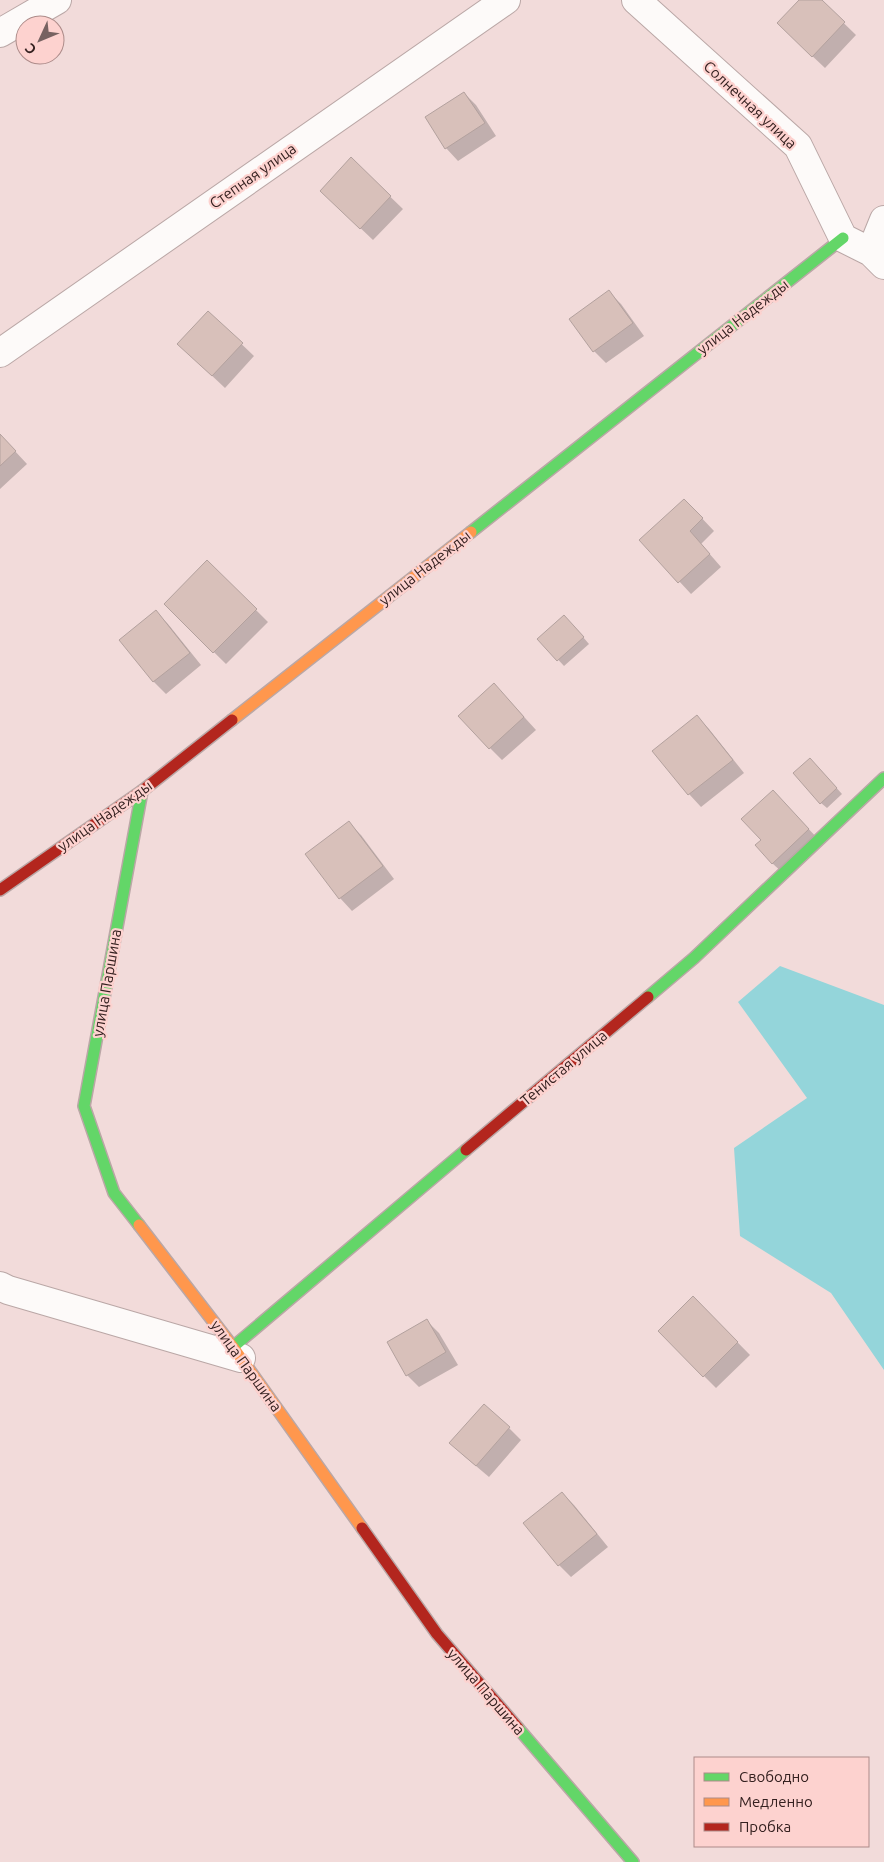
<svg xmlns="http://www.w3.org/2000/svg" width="884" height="1862" font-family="Ubuntu,sans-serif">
  <rect width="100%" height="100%" fill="#f2dbda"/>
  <path fill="#94d5da" d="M780 966 884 1005V1370L831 1293 740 1236 734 1148 807 1098 738 1002Z"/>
  <path fill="#0003" d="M801 0H820L856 35 825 68 791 36Z
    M464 93 476 105 496 136 458 161 446 148 426 118Z
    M351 159 403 209 373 240 334 203Z
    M609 292 621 304 644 336 606 363 594 351Z
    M208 312 254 356 225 388 191 356Z
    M0 435 27 464 0 489Z
    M697 513 714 531 701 544 721 567 691 594 641 540Z
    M207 561 268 622 226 664 165 604Z
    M156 612 168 624 201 665 166 694 154 682 121 640Z
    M570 622 589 644 564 666 539 639Z
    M506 697 536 730 502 760 490 748Z
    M697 717 709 729 744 773 701 807 689 794 654 751Z
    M816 765 842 794 827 808 821 803Z
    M785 804 821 842 785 875 772 863 763 840Z
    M349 823 361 835 394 879 352 911 340 898Z
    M693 1297 750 1355 716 1388 659 1331Z
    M427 1321 439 1333 458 1365 419 1387 407 1375Z
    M509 1428 521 1440 489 1477 463 1455Z
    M562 1493 574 1505 608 1547 571 1577 559 1565 525 1523Z"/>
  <path fill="#d8c0ba" stroke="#b3a19e" d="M799 0H822L845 22 812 57 777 23Z
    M464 92 485 123 445 149 425 117Z
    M351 157 391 196 360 229 320 191Z
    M609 290 633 323 593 352 569 319Z
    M208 311 243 343 212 376 177 344Z
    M0 434 16 451 0 466Z
    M684 499 703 518 690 531 710 554 678 583 639 540Z
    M207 560 257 609 213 653 164 604Z
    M156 610 190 653 153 682 119 640Z
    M564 615 584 637 557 661 537 639Z
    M494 683 524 717 489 749 458 716Z
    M697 715 733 760 688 795 652 751Z
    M810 758 837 788 820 804 793 773Z
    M773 790 809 829 772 864 755 845 761 840 741 819Z
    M349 821 383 866 339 899 305 854Z
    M693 1296 738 1342 703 1377 658 1331Z
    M427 1319 446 1352 406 1376 387 1342Z
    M484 1404 510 1427 476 1466 449 1443Z
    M562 1492 597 1534 558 1566 523 1523Z"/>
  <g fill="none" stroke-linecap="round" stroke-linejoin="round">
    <defs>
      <path id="street" d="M636 0 798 146 843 238 871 252 884 265
        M0 33 57 0
        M871 252 884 220
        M0 353 506 0
        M0 1286 8 1290 241 1358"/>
      <path id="fast" d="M471 532 843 238
        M648 997 694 958 884 778
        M139 1225 114 1193 84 1106 142 791
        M233 1347 466 1150
        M518 1728 633 1862"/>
      <path id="slow" d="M232 720 471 532
        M139 1225 233 1347 362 1528"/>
      <path id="jam" d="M0 890 142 791 232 720
        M466 1150 648 997
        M362 1528 437 1634 518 1728"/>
    </defs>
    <use href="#street" stroke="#baa7a6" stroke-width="30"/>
    <use href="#fast" stroke="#baa7a6" stroke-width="14"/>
    <use href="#slow" stroke="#baa7a6" stroke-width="14"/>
    <use href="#jam" stroke="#baa7a6" stroke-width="14"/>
    <use href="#street" stroke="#fdfaf9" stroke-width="28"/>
    <use href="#fast" stroke="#63d668" stroke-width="11"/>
    <use href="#slow" stroke="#ff974d" stroke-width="11"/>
    <use href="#jam" stroke="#b3261e" stroke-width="11"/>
  </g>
  <g text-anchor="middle" stroke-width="4.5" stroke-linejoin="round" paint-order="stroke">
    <g font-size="15" fill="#352120" stroke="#fdd2cf">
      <text transform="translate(750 105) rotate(43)" y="5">Солнечная улица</text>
      <text transform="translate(253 176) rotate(-35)" y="5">Степная улица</text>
      <text transform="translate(743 317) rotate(-38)" y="5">улица Надежды</text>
      <text transform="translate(425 568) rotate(-38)" y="5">улица Надежды</text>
      <text transform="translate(105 816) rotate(-35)" y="5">улица Надежды</text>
      <text transform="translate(107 983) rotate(-80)" y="5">улица Паршина</text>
      <text transform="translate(564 1068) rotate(-40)" y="5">Тенистая улица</text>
      <text transform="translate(246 1366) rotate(54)" y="5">улица Паршина</text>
      <text transform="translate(486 1692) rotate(49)" y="5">улица Паршина</text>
    </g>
  </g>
  <rect x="694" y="1757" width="175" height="90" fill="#fdd2cf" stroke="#ad8b89"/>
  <rect x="704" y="1773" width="25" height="8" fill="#63d668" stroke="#ad8b89"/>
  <text x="739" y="1782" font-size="15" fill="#352120">Свободно</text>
  <rect x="704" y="1798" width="25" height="8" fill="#ff974d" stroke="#ad8b89"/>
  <text x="739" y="1807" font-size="15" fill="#352120">Медленно</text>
  <rect x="704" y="1823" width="25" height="8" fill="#b3261e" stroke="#ad8b89"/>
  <text x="739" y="1832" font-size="15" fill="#352120">Пробка</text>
  <g transform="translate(40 40) rotate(226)"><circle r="24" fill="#fdd2cf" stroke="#ad8b89"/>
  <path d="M0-4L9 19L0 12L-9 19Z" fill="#776261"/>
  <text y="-8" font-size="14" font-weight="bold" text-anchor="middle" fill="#352120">С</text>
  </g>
</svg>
